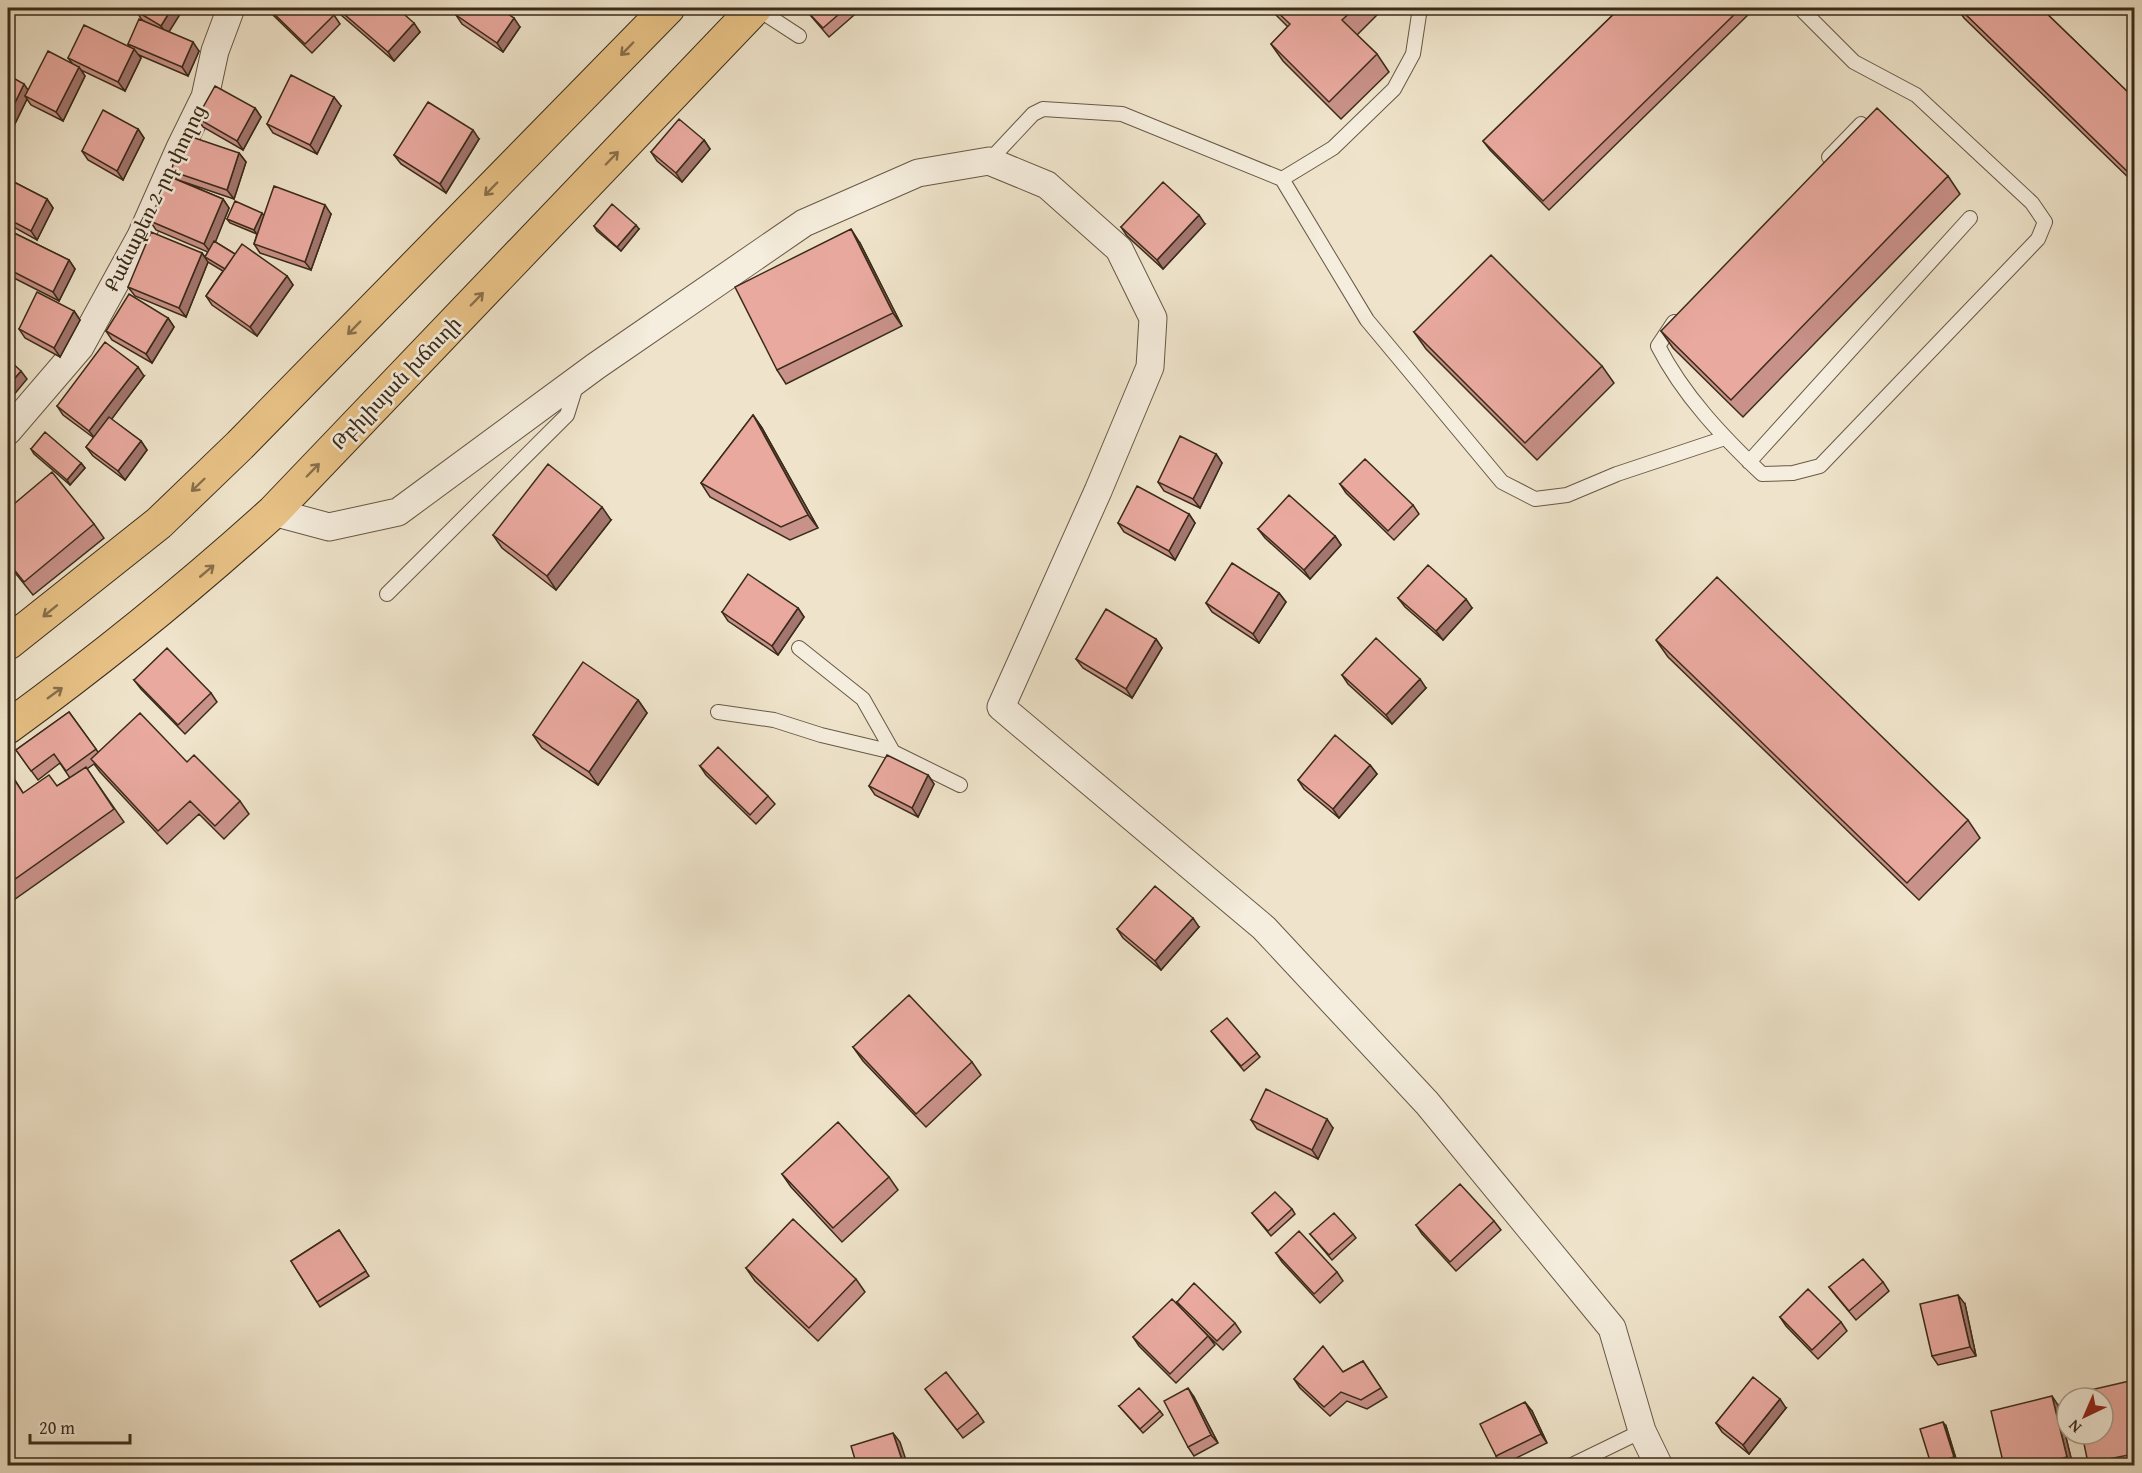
<svg xmlns="http://www.w3.org/2000/svg" width="2142" height="1473" font-family="'Gentium Book Plus','Noto Serif Armenian',serif">
  <rect width="100%" height="100%" fill="#efe4cb"/>
  <filter id="stains"><feTurbulence type="fractalNoise" baseFrequency=".00333" numOctaves="4"/><feColorMatrix values="0 0 0 0 .2 0 0 0 0 .09 0 0 0 0 .02 0 0 0 .5 -.17"/></filter>
  <radialGradient id="worn" r=".72"><stop offset=".6" stop-color="#630" stop-opacity="0"/><stop offset="1" stop-color="#630" stop-opacity=".3"/></radialGradient>
  <g fill="none" stroke-linecap="round" stroke-linejoin="round">
    <defs>
      <path id="service" d="M756 8 799 36
        M1829 157 1861 124
        M989 161 1033 114 1043 109 1122 114 1282 179 1367 320 1502 482 1535 499 1567 495 1617 474 1725 438
        M1282 179 1333 148 1394 89 1413 54 1420 8
        M1674 322 1658 346C1683 395 1722 436 1762 474L1793 473 1820 466 2038 239 2045 222 2032 203 1916 95 1854 62 1800 8
        M1749 462 1970 218
        M387 594 567 415 577 383
        M799 648 863 699 893 752
        M718 712 774 720 821 735 893 752 960 785
        M1570 1466 1642 1431"/>
      <path id="minor" d="M8 431 80 347 141 236 180 148 205 97 215 51 231 8
        M273 512 329 527 398 512 596 366 804 223 918 173 989 161 1047 185 1119 249 1153 318 1150 367 1098 491 1001 707 1264 928 1427 1103 1612 1328 1642 1431 1659 1466"/>
      <path id="primary" d="M8 643 159 523 240 445 668 8
        M8 727C100 660 188 589 273 512L755 8"/>
    </defs>
    <use href="#service" stroke="#675946" stroke-width="16"/>
    <use href="#minor" stroke="#675946" stroke-width="29"/>
    <use href="#primary" stroke="#3a2b1a" stroke-width="35"/>
    <use href="#service" stroke="#f5eddd" stroke-width="14"/>
    <use href="#minor" stroke="#f5eddd" stroke-width="27"/>
    <use href="#primary" stroke="#e8c286" stroke-width="33"/>
  </g>
  <path fill="#c89189" stroke="#3a2b1a" stroke-width="1.5" d="M138 8 169 32 199 51 188 76 139 55 141 58 125 91 81 70 85 76 63 121 31 105 27 99 8 138V75L28 90 72 63 68 58 130 47 128 44 147 23 142 20 136 11Z
    M268 8 334 15 340 24 312 53 273 15Z
    M333 8H397L420 32 394 61Z
    M804 8H860L861 9 829 37Z
    M1269 8H1373L1378 14 1357 35 1377 54 1389 72 1341 119 1283 61 1271 44 1288 27Z
    M1620 8H1748L1751 12 1549 210 1490 150 1483 141Z
    M1957 8H2041L2134 98V183L1964 18Z
    M456 15 520 27 503 52 462 24Z
    M341 106 317 154 273 133 267 124Z
    M255 108 261 117 243 150 203 127 197 118Z
    M138 129 144 138 123 180 88 160 82 151Z
    M479 139 446 193 401 164 394 155Z
    M704 140 710 149 682 182 657 161 651 152Z
    M239 153 246 162 234 199 178 180 223 199 229 208 215 242 235 254 287 276 293 285 257 336 212 305 206 296 223 271 208 262 186 317 135 296 128 287 202 253 205 257 208 252 156 230 150 221 177 180 171 171Z
    M1948 176 1960 194 1743 417 1673 348 1661 331Z
    M8 179 47 199 53 208 37 240 12 226 10 231 69 260 75 269 59 301 8 275Z
    M331 214 311 270 260 253 254 244 257 234 230 223 227 219 263 215Z
    M1205 224 1163 269 1127 236 1121 227Z
    M594 226 639 229 621 251 597 231Z
    M860 243 902 326 786 384 777 370Z
    M74 311 80 320 60 357 25 338 19 329Z
    M168 318 174 327 152 363 112 340 106 331Z
    M1414 332 1602 366 1614 383 1537 460 1426 349Z
    M144 376 111 419 141 441 147 450 125 480 93 456 86 447 94 438 63 415 57 406Z
    M753 415 762 428 818 528 790 540 710 497 701 483Z
    M31 449 81 463 85 468 70 485 34 454Z
    M1216 454 1222 463 1200 508 1164 491 1158 482Z
    M1340 484 1413 505 1419 514 1394 540 1346 493Z
    M1189 514 1195 523 1175 560 1124 532 1118 523Z
    M8 518 94 524 104 538 33 595 8 564Z
    M611 520 556 590 502 548 493 535Z
    M1258 529 1335 536 1341 545 1310 579 1265 538Z
    M1279 593 1286 602 1259 643 1212 612 1206 603Z
    M1398 598 1472 608 1443 640 1405 607Z
    M798 608 804 617 778 655 728 621 722 612Z
    M1156 639 1162 648 1132 698 1083 668 1076 659Z
    M1656 640 1968 820 1980 838 1919 900 1668 657Z
    M1342 675 1426 688 1392 724 1348 684Z
    M134 680 211 693 217 702 185 734 141 689Z
    M638 700 647 713 598 785 542 748 533 735Z
    M69 712 98 752 187 762 240 801 249 814 224 839 199 814 167 844 100 772 94 764 87 769 124 822 8 904V769L23 793 57 786 70 778 60 763 38 780 16 750Z
    M1370 765 1377 774 1339 818 1304 789 1298 780Z
    M700 766 768 796 775 804 756 824 706 775Z
    M928 775 934 784 918 817 875 795 869 786Z
    M1199 927 1161 970 1123 938 1117 929Z
    M1211 1031 1257 1053 1260 1057 1244 1071Z
    M853 1047 972 1062 981 1075 926 1127 863 1061Z
    M1251 1120 1333 1128 1318 1159 1257 1129Z
    M782 1174 889 1177 898 1190 842 1242 791 1187Z
    M1292 1209 1295 1214 1271 1236 1252 1213Z
    M1494 1221 1501 1230 1456 1271 1422 1234 1416 1225Z
    M339 1230 369 1276 320 1307 291 1261Z
    M1310 1234H1353L1356 1238 1332 1260Z
    M1276 1253 1337 1272 1343 1281 1320 1303 1282 1262Z
    M746 1268 856 1279 865 1292 818 1341 755 1281Z
    M1883 1282 1889 1291 1856 1320 1836 1296 1829 1287Z
    M1177 1302 1235 1323 1241 1332 1223 1350 1193 1321 1208 1336 1215 1345 1176 1383 1139 1346 1133 1337 1181 1309Z
    M1965 1304 1976 1356 1938 1365 1932 1356Z
    M1780 1317 1841 1322 1847 1331 1818 1359 1786 1326Z
    M1363 1361 1387 1397 1367 1409 1347 1401 1330 1416 1300 1388 1294 1379 1343 1372Z
    M2134 1380V1464L2127 1466H2090L2088 1463Z
    M925 1389 978 1413 984 1422 963 1438Z
    M1194 1397 1218 1443 1194 1456 1188 1447Z
    M2058 1405 2073 1466H2004Z
    M1119 1406 1160 1411 1163 1415 1143 1433Z
    M1786 1408 1749 1454 1722 1432 1716 1423Z
    M1532 1411 1547 1443 1502 1465 1496 1456Z
    M1946 1426 1957 1462 1945 1466H1932L1931 1464Z"/>
  <path fill="#a3766f" stroke="#3a2b1a" stroke-width="1.5" d="M172 8H184L167 35 161 26Z
    M514 18 520 27 503 52 497 43Z
    M414 23 420 32 394 61 388 52Z
    M193 42 199 51 188 76 182 67Z
    M134 49 141 58 125 91 118 82Z
    M79 67 85 76 63 121 56 112Z
    M24 84 30 93 25 96 27 99 8 138V117Z
    M334 97 341 106 317 154 310 145Z
    M255 108 261 117 243 150 237 141Z
    M138 129 144 138 123 180 117 171Z
    M473 130 479 139 446 193 440 184Z
    M704 140 710 149 682 182 676 173Z
    M239 153 246 162 234 199 227 190Z
    M47 199 53 208 37 240 31 231Z
    M223 199 229 208 211 253 204 244Z
    M325 205 331 214 311 270 305 262Z
    M262 213 265 217 257 235 254 230Z
    M1199 215 1205 224 1163 269 1157 260Z
    M8 220 12 226 8 235Z
    M636 225 639 229 621 251 617 247Z
    M851 229 860 243 902 326 893 313Z
    M202 253 208 262 186 317 179 308Z
    M69 260 75 269 59 301 53 292Z
    M287 276 293 285 257 336 250 327Z
    M74 311 80 320 60 357 54 348Z
    M168 318 174 327 152 363 146 354Z
    M138 367 144 376 96 440 89 431Z
    M21 371 27 379 8 402V386Z
    M753 415 762 428 818 528 808 515Z
    M141 441 147 450 125 480 118 471Z
    M1216 454 1222 463 1200 508 1193 499Z
    M81 463 85 468 70 485 67 480Z
    M602 507 611 520 556 590 547 576Z
    M1189 514 1195 523 1175 560 1169 551Z
    M1335 536 1341 545 1310 579 1304 570Z
    M1279 593 1286 602 1259 643 1253 634Z
    M1466 599 1472 608 1443 640 1436 631Z
    M798 608 804 617 778 655 772 646Z
    M1156 639 1162 648 1132 698 1126 689Z
    M1420 679 1426 688 1392 724 1386 715Z
    M638 700 647 713 598 785 589 772Z
    M1370 765 1377 774 1339 818 1333 809Z
    M928 775 934 784 918 817 912 808Z
    M1193 918 1199 927 1161 970 1155 961Z
    M1327 1119 1333 1128 1318 1159 1312 1150Z
    M1958 1295 1965 1304 1976 1356 1970 1347Z
    M1188 1388 1194 1397 1218 1443 1211 1435Z
    M2052 1396 2058 1405 2073 1466 2067 1457Z
    M1780 1399 1786 1408 1749 1454 1743 1445Z
    M1525 1402 1532 1411 1547 1443 1541 1434Z
    M1943 1422 1946 1426 1957 1462 1954 1457Z
    M893 1433 900 1442 908 1466H904Z"/>
  <path fill="#e9a99f" stroke="#3a2b1a" stroke-width="1.5" d="M138 8H172L161 26 136 11Z
    M268 8H326L334 15 305 44Z
    M337 8H397L414 23 388 52Z
    M461 8H499L514 18 497 43 456 15Z
    M804 8H846L823 28Z
    M1273 8H1355L1342 20 1377 54 1329 102 1271 44 1290 24Z
    M1620 8H1741L1543 201 1483 141Z
    M1959 8H2041L2134 98V178Z
    M139 19 193 42 182 67 128 44Z
    M84 25 134 49 118 82 68 58Z
    M48 51 79 67 56 112 25 96Z
    M8 75 24 84 8 117Z
    M291 75 334 97 310 145 267 124Z
    M215 86 255 108 237 141 197 118Z
    M428 102 473 130 440 184 394 155Z
    M1877 108 1948 176 1731 400 1661 331Z
    M103 110 138 129 117 171 82 151Z
    M679 119 704 140 676 173 651 152Z
    M183 134 239 153 227 190 171 171Z
    M168 176 223 199 204 244 150 221Z
    M8 179 47 199 31 231 8 219Z
    M1163 182 1199 215 1157 260 1121 227Z
    M274 186 325 205 305 262 254 244Z
    M235 201 262 213 254 230 227 219Z
    M612 204 636 225 617 247 594 226Z
    M851 229 893 313 777 370 735 287Z
    M8 230 69 260 53 292 8 269Z
    M151 232 202 253 179 308 128 287Z
    M214 241 235 254 225 269 205 257Z
    M242 244 287 276 250 327 206 296Z
    M1491 255 1602 366 1525 443 1414 332Z
    M37 292 74 311 54 348 19 329Z
    M129 294 168 318 146 354 106 331Z
    M105 342 138 367 89 431 57 406Z
    M8 359 21 371 8 386Z
    M753 415 808 515 781 527 701 483Z
    M109 417 141 441 118 471 86 447Z
    M45 432 81 463 67 480 31 449Z
    M1180 436 1216 454 1193 499 1158 482Z
    M1365 459 1413 505 1388 531 1340 484Z
    M548 464 602 507 547 576 493 535Z
    M52 472 94 524 24 582 8 562V518L10 516 8 509Z
    M1137 486 1189 514 1169 551 1118 523Z
    M1289 495 1335 536 1304 570 1258 529Z
    M1232 563 1279 593 1253 634 1206 603Z
    M1428 565 1466 599 1436 631 1398 598Z
    M748 574 798 608 772 646 722 612Z
    M1717 577 1968 820 1907 883 1656 640Z
    M1106 609 1156 639 1126 689 1076 659Z
    M1376 638 1420 679 1386 715 1342 675Z
    M167 648 211 693 178 725 134 680Z
    M583 662 638 700 589 772 533 735Z
    M69 712 96 749 66 771 54 754 31 771 16 750Z
    M140 713 187 762 194 755 240 801 215 826 190 801 158 831 91 759Z
    M1335 735 1370 765 1333 809 1298 780Z
    M718 747 768 796 750 815 700 766Z
    M887 755 928 775 912 808 869 786Z
    M86 767 114 809 8 884V770L23 793 49 775 57 786Z
    M1155 886 1193 918 1155 961 1117 929Z
    M909 995 972 1062 916 1114 853 1047Z
    M1227 1018 1257 1053 1241 1066 1211 1031Z
    M1266 1089 1327 1119 1312 1150 1251 1120Z
    M838 1122 889 1177 833 1228 782 1174Z
    M1460 1184 1494 1221 1450 1262 1416 1225Z
    M1275 1192 1292 1209 1268 1231 1252 1213Z
    M1334 1213 1353 1234 1329 1255 1310 1234Z
    M793 1219 856 1279 809 1328 746 1268Z
    M339 1230 366 1271 317 1302 291 1261Z
    M1299 1231 1337 1272 1314 1294 1276 1253Z
    M2131 1234H2134V1269H2131Z
    M1863 1259 1883 1282 1849 1311 1829 1287Z
    M1194 1283 1235 1323 1217 1341 1177 1302Z
    M1808 1289 1841 1322 1812 1350 1780 1317Z
    M1958 1295 1970 1347 1932 1356 1920 1304Z
    M1172 1299 1208 1336 1170 1374 1133 1337Z
    M1323 1346 1343 1372 1363 1361 1381 1388 1361 1400 1341 1392 1324 1407 1294 1379Z
    M946 1372 978 1413 957 1430 925 1389Z
    M1753 1377 1780 1399 1743 1445 1716 1423Z
    M2134 1380V1454L2088 1463 2082 1434H2103V1398H2074L2073 1394Z
    M1139 1388 1160 1411 1140 1429 1119 1406Z
    M1188 1388 1211 1435 1188 1447 1164 1401Z
    M2052 1396 2067 1457 2033 1466H2004L1991 1411Z
    M1525 1402 1541 1434 1496 1456 1480 1424Z
    M1943 1422 1954 1457 1931 1464 1920 1429Z
    M893 1433 904 1466H857L851 1446Z"/>
  <defs><path id="oneway-shaft" d="M-6 0H5M1.5-3L5.5 0L1.5 3" fill="none" stroke-width="1.6" stroke-linecap="round" stroke-linejoin="round" transform="scale(1.5)"/></defs>
  <g stroke="#886f4b">
    <use href="#oneway-shaft" transform="translate(627 49) rotate(134)"/>
    <use href="#oneway-shaft" transform="translate(612 158) rotate(-46)"/>
    <use href="#oneway-shaft" transform="translate(491 189) rotate(134)"/>
    <use href="#oneway-shaft" transform="translate(477 299) rotate(-46)"/>
    <use href="#oneway-shaft" transform="translate(354 328) rotate(134)"/>
    <use href="#oneway-shaft" transform="translate(313 470) rotate(-46)"/>
    <use href="#oneway-shaft" transform="translate(198 485) rotate(136)"/>
    <use href="#oneway-shaft" transform="translate(207 571) rotate(-40)"/>
    <use href="#oneway-shaft" transform="translate(50 611) rotate(141)"/>
    <use href="#oneway-shaft" transform="translate(55 693) rotate(-36)"/>
  </g>
  <g text-anchor="middle" stroke-width="5" stroke-linejoin="round" paint-order="stroke">
    <g font-size="20" fill="#3a2b1a" stroke="#f5eddd">
      <text transform="translate(155 198) rotate(-64)" y="7">Քանաքեռ 2-րդ փողոց</text>
      <text transform="translate(396 383) rotate(-46)" y="7">Թբիլիսյան խճուղի</text>
    </g>
  </g>
  <rect width="2142" height="1473" fill="none" stroke="#efe4cb" stroke-width="30"/>
  <rect x="9" y="9" width="2124" height="1455" fill="none" stroke="#3a2b1a" stroke-width="3"/>
  <rect x="15" y="15" width="2112" height="1443" fill="none" stroke="#3a2b1a" stroke-width="1.5"/>
  <g transform="translate(2085 1416) rotate(224)"><circle r="28" fill="#f5eddd" stroke="#aa9f8f" stroke-width="1.5"/>
  <path d="M0-4.5L10 22L0 15L-10 22Z" fill="#8f2418"/>
  <text y="-9" font-size="16" font-weight="bold" text-anchor="middle" fill="#3a2b1a">N</text>
  </g>
  <path d="M30 1434v9h100v-9" fill="none" stroke="#3a2b1a" stroke-width="3"/>
  <text x="39" y="1434" font-size="18" fill="#3a2b1a" stroke="#f5eddd" stroke-width="4.5" paint-order="stroke">20 m</text>
  <rect width="100%" height="100%" filter="url(#stains)"/>
  <rect width="100%" height="100%" fill="url(#worn)"/>
</svg>
